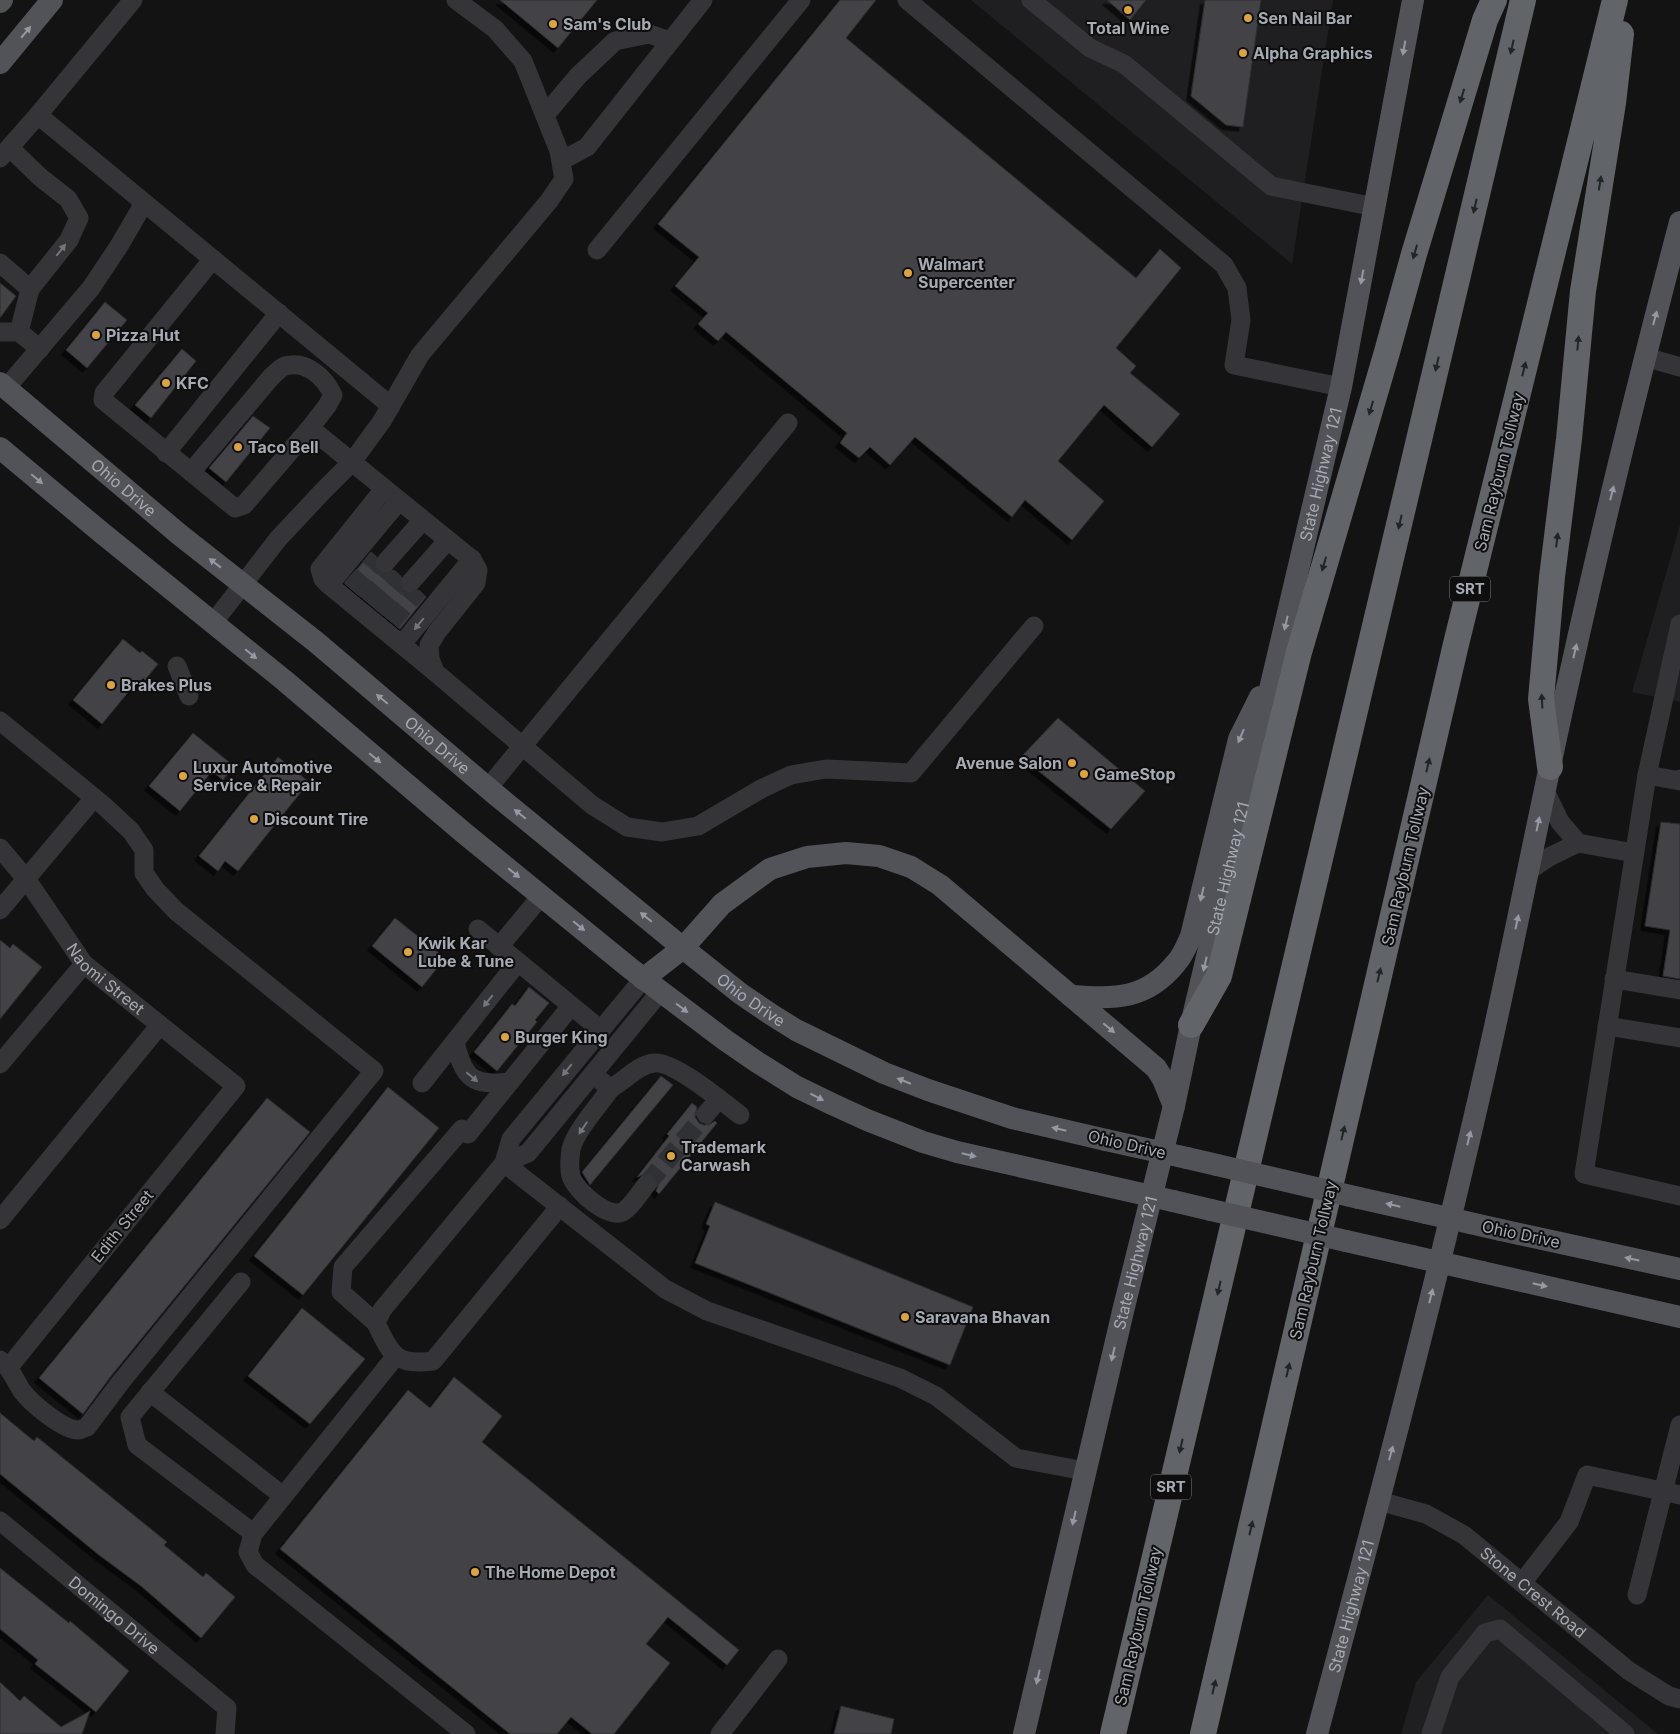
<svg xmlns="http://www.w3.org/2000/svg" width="1680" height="1734" font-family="Inter,sans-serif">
  <defs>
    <filter id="shadow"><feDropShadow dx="-4.5" dy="4.5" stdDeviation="0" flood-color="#0009"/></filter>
  </defs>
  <rect width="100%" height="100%" fill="#131314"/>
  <path fill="#1f1f21" d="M971 0H1333L1292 264Z
    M1680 525V702L1632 692Z
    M1488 1595 1658 1734H1401L1416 1682Z"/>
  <path fill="#424347" stroke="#2d2d30" filter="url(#shadow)" d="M500 0H597L558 48Z
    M840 0H876L846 38 1136 278 1160 249 1181 268 1116 348 1136 366 1130 373 1180 414 1152 447 1104 405 1058 461 1104 501 1072 540 1025 500 1012 517 915 437 890 465 870 447 859 458 840 443 847 433 726 332 718 341 698 324 708 313 675 286 699 257 658 224Z
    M1107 0H1146L1130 20Z
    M1205 0H1261L1243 127 1226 125 1191 96Z
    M0 283 16 296 0 318Z
    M105 302 127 320 87 368 66 350Z
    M182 349 196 361 151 418 135 405Z
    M253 416 270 428 226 482 209 468Z
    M371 552 376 556 374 566 378 572 383 574H388L394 570 401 576 399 586 403 592 408 594H413L419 590 426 597 400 629 345 584Z
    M123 639 140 653 142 651 158 664 145 680 143 678 132 691 130 690 102 724 73 700Z
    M1058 718 1145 791 1111 829 1021 757Z
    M193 733 234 766 223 780 212 771 180 811 149 786Z
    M278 757 309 782 238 871 225 861 218 871 199 856Z
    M1661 822 1680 824V979L1663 976 1670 930 1645 926Z
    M395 918 445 958 422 987 372 946Z
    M0 940 10 948 13 944 42 967 0 1019Z
    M529 987 549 1003 535 1020 537 1022 497 1071 474 1052 512 1004 515 1006Z
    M661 1076 673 1085 590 1185 582 1172Z
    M388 1087 439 1128 303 1295 254 1256Z
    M267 1098 310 1132 111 1376 83 1414 39 1378Z
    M692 1103 697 1107 695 1117 699 1123 704 1125 710 1124 715 1121 717 1123 659 1194 656 1191 658 1186V1180L654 1175 648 1173 637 1177 669 1136 667 1134Z
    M715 1202 973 1307 950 1365 695 1263 710 1226 706 1224Z
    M302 1308 365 1359 310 1424 248 1376Z
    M454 1377 502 1416 482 1442 739 1650 727 1665 668 1617 646 1644 670 1663 614 1734H592L571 1717 557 1734H510L280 1549 408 1390 430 1408Z
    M0 1413 34 1441 37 1437 167 1542 164 1545 203 1577 206 1573 235 1597 201 1638 141 1586 99 1555 0 1474Z
    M0 1568 69 1623 70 1621 129 1671 96 1712 35 1664 38 1660 0 1629Z
    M0 1682 20 1701 24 1696 61 1727 90 1711 82 1734H0Z
    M841 1706 894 1719 891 1734H834Z"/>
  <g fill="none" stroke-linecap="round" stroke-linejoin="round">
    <path stroke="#303134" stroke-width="19" stroke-dasharray="19 9" stroke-linecap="butt" d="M351 589 378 558
      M366 601 393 570
      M376 610 403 578
      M391 622 418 590
      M647 1184 706 1114"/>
    <g stroke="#353539" stroke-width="19">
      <path d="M907 0 1224 265 1237 288 1241 320 1234 365 1341 387"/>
      <path d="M1031 0 1090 48 1124 64 1271 186 1375 207"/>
      <path d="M38 115 391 406"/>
      <path d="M545 115 578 76 615 41 649 34 670 41"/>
      <path d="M10 148 40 177 68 199 79 218 69 240 30 289"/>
      <path d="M0 158 38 115 133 0"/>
      <path d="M561 161 587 147 703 0"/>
      <path d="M597 250 801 0"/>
      <path d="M213 259 104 393 103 400 235 508 244 505 310 428 464 553 472 559 478 570 476 583 437 632 429 645 430 659 435 672 592 805 627 827 662 832 698 826 761 789 791 775 826 769 911 773 1034 626"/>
      <path d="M0 263 30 289 19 332"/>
      <path d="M0 332H19L40 349"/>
      <path d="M1645 357 1680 367"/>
      <path d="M6 388 91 288 119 246 144 203"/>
      <path d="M166 453 279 313"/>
      <path d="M191 472 272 376C276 373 281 367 285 366 307 360 325 378 333 395L327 406 310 428"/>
      <path d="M399 501 329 585 435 672"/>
      <path d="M385 563 423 520"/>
      <path d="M410 583 448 540"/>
      <path d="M329 585 323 579 320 569 384 489"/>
      <path d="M213 623 278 539 323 491 352 462 382 421 420 355 549 201 564 179 559 151 523 61 495 29 456 0"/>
      <path d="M1680 624 1647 775 1584 1174 1680 1196"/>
      <path d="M402 644 472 559"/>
      <path d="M177 666 189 696"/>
      <path d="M0 721 102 804 131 831 144 850V873L155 889 176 911 374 1071 120 1383 87 1427C84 1428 82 1429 79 1430 64 1431 31 1403 22 1391 14 1379 12 1369 0 1360"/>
      <path d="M1647 775 1680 781V779"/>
      <path d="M488 788 788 423"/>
      <path d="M1545 791 1560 822 1578 843"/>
      <path id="s1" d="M0 848 27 880 84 964 236 1086 9 1367"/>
      <path d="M1528 871 1549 857 1578 843 1634 853"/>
      <path d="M0 910 94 798"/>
      <path d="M478 929 601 1030"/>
      <path d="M499 947 542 895"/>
      <path d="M1614 979 1680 990"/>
      <path d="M1607 1026 1680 1038"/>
      <path d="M455 1042C464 1079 472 1086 510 1082"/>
      <path d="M0 1064 84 964"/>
      <path d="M601 1081 611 1088C626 1080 637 1065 654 1063 673 1060 724 1103 740 1115"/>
      <path d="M422 1083 518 962"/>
      <path d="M611 1088C600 1104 576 1130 571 1149 570 1156 569 1169 571 1176 575 1190 609 1221 624 1211 633 1205 640 1192 647 1184"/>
      <path d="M706 1114 719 1099"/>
      <path d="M468 1134 571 1006"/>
      <path d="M504 1163 665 1289 707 1311 900 1378 936 1396 1016 1458 1085 1471"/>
      <path d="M504 1163 528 1153 660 992"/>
      <path d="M560 1206 433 1361C395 1366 391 1354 376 1323L382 1310 504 1163 511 1139 643 979"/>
      <path d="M0 1220 160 1025"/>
      <path d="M241 1282 130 1417 137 1445 253 1533"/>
      <path d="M376 1323 341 1292 343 1267 462 1129"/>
      <path d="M395 1357 253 1534 248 1552 255 1565 466 1734"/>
      <path d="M150 1392 283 1496"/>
      <path id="s2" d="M1379 1501 1426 1514 1464 1535 1629 1671 1669 1696 1680 1699"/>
      <path id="s3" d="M0 1521 227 1708 225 1734"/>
      <path d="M1522 1583 1569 1522 1587 1475 1680 1495"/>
      <path d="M1637 1595 1680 1425"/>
      <path d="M720 1734 778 1659"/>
      <path d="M1431 1734 1450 1677 1485 1633 1500 1629 1625 1734"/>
    </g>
    <g stroke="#515358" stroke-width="22">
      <path d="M0 2 2 0"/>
      <path d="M0 63 52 0"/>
      <path id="s4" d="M0 383 180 535 316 642 495 794 683 948 741 994 772 1015 796 1030 884 1073 928 1090 1012 1118 1106 1140"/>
      <path d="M0 448 102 533 285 681 464 833 631 969 725 1040 757 1062 797 1087 832 1104 867 1120 923 1142 957 1152 1094 1183"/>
      <path d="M643 979 683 948 722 904 770 869 807 857 846 853 879 856 911 867 940 885 1156 1068 1163 1079 1174 1106"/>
      <path d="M1071 996C1115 999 1146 1000 1176 963 1183 956 1187 945 1191 936L1239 739 1260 697"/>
      <path d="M1187 1158 1217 1165"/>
      <path d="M1359 1198 1426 1213"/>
      <path d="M1173 1201 1211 1210"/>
      <path d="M1501 1230 1680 1269"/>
      <path d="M1346 1241 1412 1256"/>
      <path d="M1482 1272 1680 1317"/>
      <path id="s5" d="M1024 1734 1124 1307 1174 1106 1191 1025 1341 387 1413 0"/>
      <path id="s6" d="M1317 1734C1376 1513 1435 1291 1486 1067 1516 935 1541 802 1571 670 1604 520 1641 371 1680 222"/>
    </g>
    <path stroke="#616469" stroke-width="26" d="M1550 767 1541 699 1552 577 1569 439 1583 291 1613 103 1621 34
      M1191 1025 1219 976 1299 652 1387 352 1414 254 1485 20 1494 0
      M1113 1734 1523 0
      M1203 1734 1456 644 1615 0"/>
    <path stroke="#515358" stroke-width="22" d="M1106 1140 1187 1158
      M1217 1165 1359 1198
      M1094 1183 1173 1201
      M1211 1210 1346 1241
      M1426 1213 1501 1230
      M1412 1256 1482 1272"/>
  </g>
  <defs><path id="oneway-solid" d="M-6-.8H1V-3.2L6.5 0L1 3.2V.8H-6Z" transform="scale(1.25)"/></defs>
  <g fill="#9599a1">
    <use href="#oneway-solid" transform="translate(26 32) rotate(-50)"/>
    <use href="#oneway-solid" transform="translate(1404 48) rotate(100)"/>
    <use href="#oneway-solid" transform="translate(1362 277) rotate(101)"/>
    <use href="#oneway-solid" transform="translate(1655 318) rotate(-75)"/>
    <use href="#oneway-solid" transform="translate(37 479) rotate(40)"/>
    <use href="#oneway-solid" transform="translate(1612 493) rotate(-76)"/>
    <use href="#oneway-solid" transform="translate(215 563) rotate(-142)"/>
    <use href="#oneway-solid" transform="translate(1286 623) rotate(103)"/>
    <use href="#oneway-solid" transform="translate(1575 651) rotate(-77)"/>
    <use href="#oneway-solid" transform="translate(251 654) rotate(39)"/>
    <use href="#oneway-solid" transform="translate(382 699) rotate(-140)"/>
    <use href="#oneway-solid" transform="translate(1241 736) rotate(113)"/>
    <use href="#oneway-solid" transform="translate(375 758) rotate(40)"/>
    <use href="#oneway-solid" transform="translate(520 814) rotate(-141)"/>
    <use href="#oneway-solid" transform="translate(1538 824) rotate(-78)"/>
    <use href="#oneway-solid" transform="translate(514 873) rotate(39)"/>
    <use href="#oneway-solid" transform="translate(1202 894) rotate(104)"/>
    <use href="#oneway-solid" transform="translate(646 917) rotate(-141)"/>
    <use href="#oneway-solid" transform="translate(1517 922) rotate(-78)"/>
    <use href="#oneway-solid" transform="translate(579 926) rotate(39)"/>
    <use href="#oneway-solid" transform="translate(1205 964) rotate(103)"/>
    <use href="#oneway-solid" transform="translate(682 1008) rotate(37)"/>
    <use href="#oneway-solid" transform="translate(1109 1028) rotate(40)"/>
    <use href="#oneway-solid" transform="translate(904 1081) rotate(-158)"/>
    <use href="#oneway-solid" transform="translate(817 1097) rotate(27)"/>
    <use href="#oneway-solid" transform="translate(1059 1129) rotate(-167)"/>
    <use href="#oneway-solid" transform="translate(1469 1138) rotate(-76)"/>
    <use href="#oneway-solid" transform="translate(969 1155) rotate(13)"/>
    <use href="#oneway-solid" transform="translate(1393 1205) rotate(-167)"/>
    <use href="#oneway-solid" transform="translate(1632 1259) rotate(-168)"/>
    <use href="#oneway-solid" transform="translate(1540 1285) rotate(13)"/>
    <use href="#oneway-solid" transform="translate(1431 1296) rotate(-76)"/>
    <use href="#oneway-solid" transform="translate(1113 1354) rotate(103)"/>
    <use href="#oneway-solid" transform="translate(1391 1453) rotate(-75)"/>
    <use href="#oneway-solid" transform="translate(1074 1518) rotate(103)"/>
    <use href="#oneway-solid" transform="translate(1038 1677) rotate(103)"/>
  </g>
  <g fill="#232426">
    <use href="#oneway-solid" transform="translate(1512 47) rotate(103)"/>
    <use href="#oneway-solid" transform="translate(1462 96) rotate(107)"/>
    <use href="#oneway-solid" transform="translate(1600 183) rotate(-81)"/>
    <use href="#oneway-solid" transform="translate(1475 206) rotate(103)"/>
    <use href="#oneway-solid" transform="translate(1415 252) rotate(106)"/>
    <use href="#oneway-solid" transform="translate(1578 343) rotate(-85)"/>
    <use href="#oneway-solid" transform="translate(1437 364) rotate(103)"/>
    <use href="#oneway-solid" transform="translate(1524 369) rotate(-76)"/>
    <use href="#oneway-solid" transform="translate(1371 408) rotate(106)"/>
    <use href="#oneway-solid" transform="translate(1400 522) rotate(103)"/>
    <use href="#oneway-solid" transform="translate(1557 540) rotate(-83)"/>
    <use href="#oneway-solid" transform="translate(1324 564) rotate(106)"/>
    <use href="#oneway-solid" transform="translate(1542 701) rotate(-93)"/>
    <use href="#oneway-solid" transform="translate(1428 765) rotate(-77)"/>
    <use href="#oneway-solid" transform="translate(1379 975) rotate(-77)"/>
    <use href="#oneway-solid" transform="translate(1343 1133) rotate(-77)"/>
    <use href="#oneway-solid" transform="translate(1219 1288) rotate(103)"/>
    <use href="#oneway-solid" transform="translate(1288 1370) rotate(-77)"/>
    <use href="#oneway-solid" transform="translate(1181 1446) rotate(103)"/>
    <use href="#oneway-solid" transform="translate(1251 1528) rotate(-77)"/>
    <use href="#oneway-solid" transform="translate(1214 1687) rotate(-77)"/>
  </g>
  <g fill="#73767c">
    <use href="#oneway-solid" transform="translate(61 250) rotate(-52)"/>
    <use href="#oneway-solid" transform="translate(419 624) rotate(129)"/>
    <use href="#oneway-solid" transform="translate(488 1001) rotate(129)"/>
    <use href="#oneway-solid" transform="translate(567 1070) rotate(129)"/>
    <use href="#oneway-solid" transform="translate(472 1077) rotate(40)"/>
    <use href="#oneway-solid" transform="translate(583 1128) rotate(124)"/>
  </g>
  <g fill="#dba344" stroke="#0e0e0f" stroke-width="2">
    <circle cx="1128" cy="10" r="5"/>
    <circle cx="1248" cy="18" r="5"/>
    <circle cx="553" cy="24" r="5"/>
    <circle cx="1243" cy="53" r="5"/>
    <circle cx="908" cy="273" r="5"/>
    <circle cx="96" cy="335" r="5"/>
    <circle cx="166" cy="383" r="5"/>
    <circle cx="238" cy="447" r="5"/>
    <circle cx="111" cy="685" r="5"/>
    <circle cx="1072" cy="763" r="5"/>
    <circle cx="1084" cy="774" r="5"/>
    <circle cx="183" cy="776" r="5"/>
    <circle cx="254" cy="819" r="5"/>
    <circle cx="408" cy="952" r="5"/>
    <circle cx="505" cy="1037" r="5"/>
    <circle cx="671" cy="1156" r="5"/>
    <circle cx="905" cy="1317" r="5"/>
    <circle cx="475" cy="1572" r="5"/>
  </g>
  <g text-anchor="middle" stroke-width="4" stroke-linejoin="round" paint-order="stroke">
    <g fill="#0e0e0f" stroke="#787c82" stroke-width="1">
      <rect x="1450" y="576.5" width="40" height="25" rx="4"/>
      <rect x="1151" y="1474.5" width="40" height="25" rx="4"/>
    </g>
    <g font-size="15" font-weight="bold" fill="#a6abb3">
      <text x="1470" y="594">SRT</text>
      <text x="1171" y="1492">SRT</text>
    </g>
    <g font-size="16" font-weight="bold" fill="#a6abb3" stroke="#0e0e0f" text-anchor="start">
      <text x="1258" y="24">Sen Nail Bar</text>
      <text x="563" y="30">Sam's Club</text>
      <text x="1128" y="34" text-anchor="middle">Total Wine</text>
      <text x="1253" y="59">Alpha Graphics</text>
      <text x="918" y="270">Walmart<tspan x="918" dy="18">Supercenter</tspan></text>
      <text x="106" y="341">Pizza Hut</text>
      <text x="176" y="389">KFC</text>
      <text x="248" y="453">Taco Bell</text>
      <text x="121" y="691">Brakes Plus</text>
      <text x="1062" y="769" text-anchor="end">Avenue Salon</text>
      <text x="193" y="773">Luxur Automotive<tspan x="193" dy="18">Service &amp; Repair</tspan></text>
      <text x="1094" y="780">GameStop</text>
      <text x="264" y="825">Discount Tire</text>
      <text x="418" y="949">Kwik Kar<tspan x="418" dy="18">Lube &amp; Tune</tspan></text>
      <text x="515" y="1043">Burger King</text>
      <text x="681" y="1153">Trademark<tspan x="681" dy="18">Carwash</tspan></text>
      <text x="915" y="1323">Saravana Bhavan</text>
      <text x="485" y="1578">The Home Depot</text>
    </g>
    <g font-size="16" fill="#a6abb3" stroke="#0e0e0f">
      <text transform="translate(1499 472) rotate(-76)" y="6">Sam Rayburn Tollway</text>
      <text dy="6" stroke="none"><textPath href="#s5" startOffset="1294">State Highway 121</textPath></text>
      <text dy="6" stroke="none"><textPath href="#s4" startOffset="162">Ohio Drive</textPath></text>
      <text dy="6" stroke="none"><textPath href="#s4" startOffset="568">Ohio Drive</textPath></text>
      <text transform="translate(1405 866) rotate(-77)" y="6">Sam Rayburn Tollway</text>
      <text dy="6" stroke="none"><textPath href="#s5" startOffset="889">State Highway 121</textPath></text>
      <text dy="6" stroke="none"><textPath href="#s1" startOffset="169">Naomi Street</textPath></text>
      <text dy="6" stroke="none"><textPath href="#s4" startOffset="972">Ohio Drive</textPath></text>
      <text transform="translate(1127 1144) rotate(13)" y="6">Ohio Drive</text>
      <text transform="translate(122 1226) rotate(-51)" y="6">Edith Street</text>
      <text transform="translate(1521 1234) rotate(12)" y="6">Ohio Drive</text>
      <text transform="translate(1313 1260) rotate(-77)" y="6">Sam Rayburn Tollway</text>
      <text dy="6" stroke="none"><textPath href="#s5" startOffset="484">State Highway 121</textPath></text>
      <text dy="6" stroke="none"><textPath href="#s2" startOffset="182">Stone Crest Road</textPath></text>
      <text dy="6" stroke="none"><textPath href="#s6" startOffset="132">State Highway 121</textPath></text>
      <text dy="6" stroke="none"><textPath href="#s3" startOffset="148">Domingo Drive</textPath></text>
      <text transform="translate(1138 1626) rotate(-77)" y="6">Sam Rayburn Tollway</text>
    </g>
  </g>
</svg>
